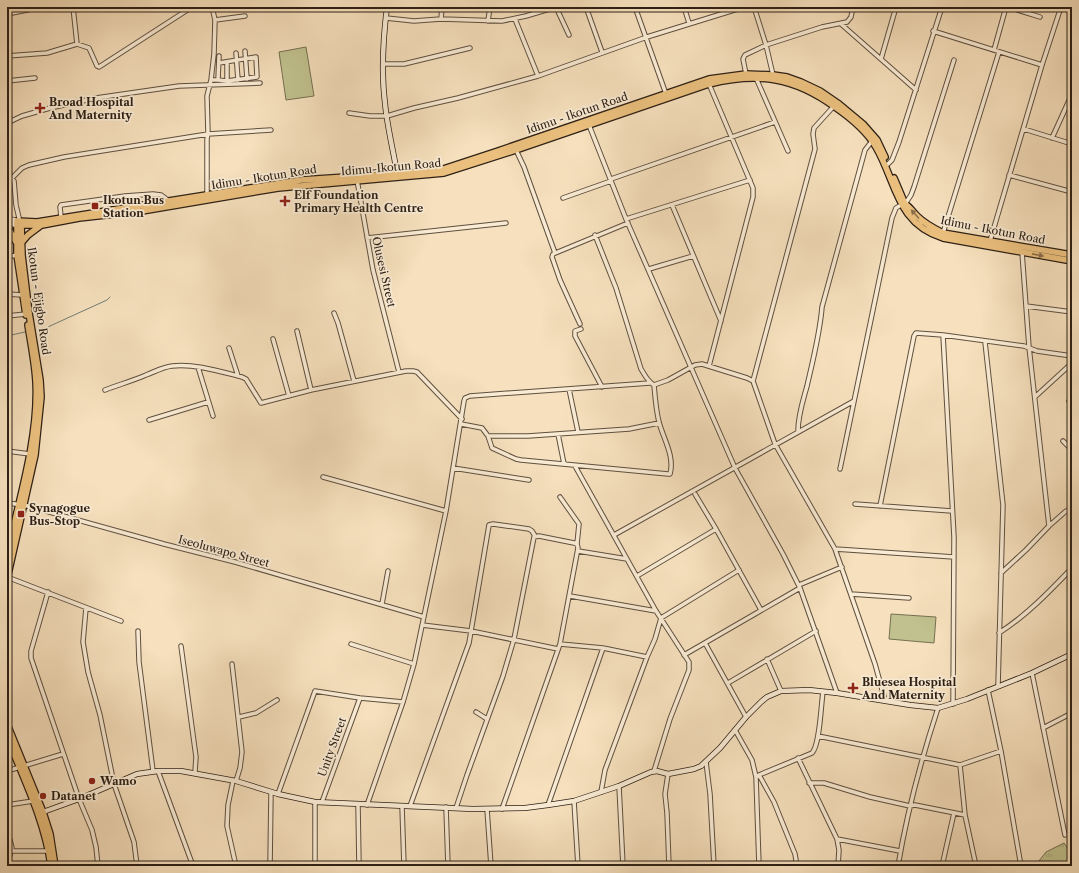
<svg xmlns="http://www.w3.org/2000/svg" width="1079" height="873" font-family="'Libre Caslon Text',serif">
  <defs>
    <pattern id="grass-tufts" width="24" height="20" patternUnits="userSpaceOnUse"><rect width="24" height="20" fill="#c0c18e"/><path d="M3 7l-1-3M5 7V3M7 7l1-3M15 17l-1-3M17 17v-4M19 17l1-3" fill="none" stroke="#a5a67a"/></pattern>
  </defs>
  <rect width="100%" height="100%" fill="#f6e0bd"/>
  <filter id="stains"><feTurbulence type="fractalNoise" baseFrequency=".005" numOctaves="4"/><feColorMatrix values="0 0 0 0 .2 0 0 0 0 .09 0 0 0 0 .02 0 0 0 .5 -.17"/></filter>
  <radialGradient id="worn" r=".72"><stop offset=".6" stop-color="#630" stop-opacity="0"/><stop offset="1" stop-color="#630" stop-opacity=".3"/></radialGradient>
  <path fill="url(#grass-tufts)" stroke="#767052" d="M1064 843C1070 852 1075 855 1069 866H1035L1046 852Z"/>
  <path fill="#c0c18e" stroke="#767052" d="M306 47 314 96 286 100 279 52Z
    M891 614 936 617 934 643 889 639Z"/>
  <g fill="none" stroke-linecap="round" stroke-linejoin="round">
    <path stroke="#707e75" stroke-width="1" d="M39 331 107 300 110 297
      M7 336 25 332"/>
    <defs>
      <path id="street" d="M73 7 77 44
        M556 7 569 35
        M586 7 602 52
        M635 7 666 94
        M684 7 689 23
        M754 7 766 45 773 75
        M1008 7 1040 17
        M7 14 42 7
        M386 18 414 21 441 19 502 21 526 16 556 7
        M441 19 442 7
        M515 19 538 76
        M215 20 245 16
        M488 21 490 7
        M841 24 916 90
        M933 31 1042 65
        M994 50 1006 7
        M245 51 247 79
        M236 53 238 80
        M7 56 47 53 77 44 89 48 97 66 99 67 192 7
        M881 59 896 7
        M227 62V81
        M383 64H404L470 48
        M746 74 743 59 745 55 766 45 822 27 847 22 851 17 853 7
        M756 78 788 151
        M211 80H218L219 56
        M218 80 227 81 257 77 256 57 219 63
        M7 81 35 78
        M709 84 753 188V197L709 366
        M349 113 370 116H387L414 108 458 98 538 76 647 37 744 7
        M7 123 22 116 50 108 96 98 179 86 260 83
        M589 125 626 219 735 468 783 554 800 588 837 693
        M1024 129 1072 144
        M1052 138 1072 94
        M516 150 524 167 555 253
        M888 164 892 160 899 142 942 7
        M7 174 14 181 16 205 19 218
        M1009 175 1072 192
        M12 178 22 168 29 165 64 157 208 134 271 130
        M611 179 775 122
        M357 180 373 270 399 372
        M207 196V139L208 134 207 96 211 80 214 54 215 20 212 7
        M563 198 611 181
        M905 204 911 195 914 187 954 60
        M672 205 721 321
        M61 217 60 207 61 205 125 196 153 194 161 195 169 201
        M626 219 750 180
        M943 233 999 52
        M595 235 616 288 641 369C645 375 647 381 654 385L668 380 695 365 702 364 747 378 753 381 775 444 835 549 875 664 885 700
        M367 238 506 223
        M990 241 1042 65 1061 7
        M7 257 17 255
        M649 269 693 256
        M7 294 22 295
        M1026 306 1072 312
        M334 313 338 323 354 381
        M7 316 26 314
        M580 324 560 280 552 257 553 254 628 223
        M581 329 575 331V336L602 387
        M297 331 311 390
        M943 335 954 537 953 704
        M273 339 289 396
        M985 342 1003 505 998 686
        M229 348 238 376
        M198 367 213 416
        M753 381 815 149 813 134 814 128 834 106
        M569 389 578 432
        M105 390C118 385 132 381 146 375 154 372 163 367 172 366 193 363 222 372 242 377L246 379 261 403 311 390 406 371H413L417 372 462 419
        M1036 396 1072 363
        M1069 401 1072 404
        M149 420 208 402
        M461 424 482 428 488 436 492 448 516 459 521 460 668 474H670C675 456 663 438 659 422 656 410 655 397 654 385
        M798 431C798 415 803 401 807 386 813 360 820 333 822 307L865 150 872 141
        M558 434 564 464
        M488 436H528L629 429 659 423
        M1063 441 1072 450
        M7 451 30 454
        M575 466 656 611 689 662V670L670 719 654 771
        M453 468 529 480
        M840 469 892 218 896 208 901 205
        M323 477 446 511
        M695 494 716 529 761 610
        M560 497 579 524 577 544
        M7 503 24 505 164 544 235 562 424 617
        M855 504 952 511
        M880 506 914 336 916 333 943 335 1024 346 1037 351 1072 356
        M1049 526 1066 511H1072
        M614 535 854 401
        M835 549 954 557
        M578 551 627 559
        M1001 573 1026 550 1049 526 1029 347 1022 252
        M637 576 716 529
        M7 577 121 621
        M799 585 842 567
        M48 592 31 651V658L79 799 92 830 96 847 98 866
        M851 594 909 598
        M570 596 656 611
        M382 604 388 571
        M86 608 83 642 88 672 100 715 114 784 134 842 137 866
        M422 625 471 631 558 649
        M138 631 139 662 153 771
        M999 633C1027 615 1049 592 1072 568
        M705 643 746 717
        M351 644 414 664
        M560 644 603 648 647 657
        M181 646 196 757 195 772
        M684 655 800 588
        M767 659 781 691
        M232 664 242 752 240 768 236 781
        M1032 673 1065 835
        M728 683 816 631
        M988 690 1001 751 1021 866
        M476 712 487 719
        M239 717 256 713 277 700
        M1043 728 1072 713
        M735 730 752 760 756 777 759 775 774 802 795 854 797 866
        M818 736 960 765 1001 751
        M798 758 837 839 839 850 838 866
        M706 762 710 794 714 866
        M960 765 965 815 976 866
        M7 771 63 754
        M158 771 193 866
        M668 774 665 794 667 813 669 866
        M759 775 812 753C820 745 821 704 823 692
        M756 777 759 866
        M233 781 228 805 227 826 236 866
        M809 783H824L870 797 910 806 915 805 965 815
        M619 786 623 866
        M601 792 605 770 647 657 655 639 661 618 739 570
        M278 794 315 691 360 698 403 702
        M574 801 578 866
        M322 802 360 698
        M7 805 33 801
        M358 805 359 866
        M367 805 403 702 414 664 446 511 464 401 465 398 470 396 650 383
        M548 805 603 648
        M402 806 404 866
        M410 806 469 643 489 525 493 524 529 529 532 531 535 536
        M446 807 448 866
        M456 808 467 775 503 676 514 639 534 537 539 536 574 543 577 544 578 548 560 644 502 809
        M487 809 491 866
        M7 838 10 840 12 848 7 865
        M837 839 900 851
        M11 851H49
        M270 866 271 792
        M315 866V802
        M557 866 578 865
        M898 866C907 812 921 760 938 708
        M942 866 954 813"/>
      <path id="secondary" d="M387 7C383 39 381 71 385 103 387 126 393 149 397 173
        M7 218 17 221
        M7 223 17 225
        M43 812 79 799 137 774 158 771H181L236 781 278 794 315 802 473 809 525 808 548 805 574 801 619 786 651 772 657 771 668 774 694 769 701 766 720 748 746 717 761 702 767 697 781 691 809 690 837 693 910 705 938 708 967 699 1032 673 1072 654"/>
      <path id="primary" d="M894 178 905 204C910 207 913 212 917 216 925 224 933 228 943 233L1072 255
        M17 221 37 222 301 180 437 171 498 151 709 79 746 74 773 75 787 77 801 82 820 91 839 104 863 124 877 140 885 157
        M17 222V255L26 315
        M17 225H42L79 218 142 211 278 188 444 173 516 150 709 84C758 72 794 77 835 107 851 118 866 130 876 147 897 183 896 223 943 238L1072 261
        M7 226 16 242
        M21 243 28 235 40 226
        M7 554C19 501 39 436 36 382 35 363 31 344 28 325
        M7 579 35 455 41 397 40 380 29 313 22 255 21 224
        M7 724 43 812 50 834 55 866
        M7 737C24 779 45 821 51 866"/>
    </defs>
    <use href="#street" stroke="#5f5040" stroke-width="5.5"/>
    <use href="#secondary" stroke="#2d2016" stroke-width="6"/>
    <use href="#primary" stroke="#2d2016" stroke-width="8"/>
    <use href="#street" stroke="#f9ebd4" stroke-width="3.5"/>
    <use href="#secondary" stroke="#f9ebd4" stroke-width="4.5"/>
    <use href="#primary" stroke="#ebc07e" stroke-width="5.5"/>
  </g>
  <defs><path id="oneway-solid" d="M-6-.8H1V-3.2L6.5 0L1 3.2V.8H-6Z"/></defs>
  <g fill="#8c704a">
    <use href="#oneway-solid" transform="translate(915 214) rotate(-132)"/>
    <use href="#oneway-solid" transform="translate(1038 255) rotate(11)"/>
  </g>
  <g fill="#8f2418" stroke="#f9ebd4" stroke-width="1.5">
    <path d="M38 102h4v4h4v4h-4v4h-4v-4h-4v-4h4z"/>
    <path d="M283 195h4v4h4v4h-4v4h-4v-4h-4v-4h4z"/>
    <rect x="91" y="202" width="8" height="8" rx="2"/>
    <rect x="17" y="510" width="8" height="8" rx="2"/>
    <path d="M851 682h4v4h4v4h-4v4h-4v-4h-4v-4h4z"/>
    <circle cx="92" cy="781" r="4"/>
    <circle cx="43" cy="796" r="4"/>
  </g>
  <g text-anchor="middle" stroke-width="3.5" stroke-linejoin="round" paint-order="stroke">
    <g font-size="11" font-weight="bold" fill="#2d2016" stroke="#f9ebd4" text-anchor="start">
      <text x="49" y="106">Broad Hospital<tspan x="49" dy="13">And Maternity</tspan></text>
      <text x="294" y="199">Elf Foundation<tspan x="294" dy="13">Primary Health Centre</tspan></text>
      <text x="103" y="204">Ikotun Bus<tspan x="103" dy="13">Station</tspan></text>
      <text x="29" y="512">Synagogue<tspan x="29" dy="13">Bus-Stop</tspan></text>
      <text x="862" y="686">Bluesea Hospital<tspan x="862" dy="13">And Maternity</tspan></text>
      <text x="100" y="785">Wamo</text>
      <text x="51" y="800">Datanet</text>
    </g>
    <g font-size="11" fill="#2d2016" stroke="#f9ebd4">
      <text transform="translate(577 113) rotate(-19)" y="4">Idimu - Ikotun Road</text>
      <text transform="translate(391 167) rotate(-5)" y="4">Idimu-Ikotun Road</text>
      <text transform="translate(264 177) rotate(-9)" y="4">Idimu - Ikotun Road</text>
      <text transform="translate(993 230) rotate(11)" y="4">Idimu - Ikotun Road</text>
      <text transform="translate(384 272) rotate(77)" y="4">Olusesi Street</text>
      <text transform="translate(39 301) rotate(82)" y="4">Ikotun - Ejigbo Road</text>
      <text transform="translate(224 551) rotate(15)" y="4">Iseoluwapo Street</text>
      <text transform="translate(332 747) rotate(-70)" y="4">Unity Street</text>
    </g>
  </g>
  <rect width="1079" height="873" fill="none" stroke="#f6e0bd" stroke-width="24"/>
  <rect x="8" y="8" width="1063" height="857" fill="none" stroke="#2d2016" stroke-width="2"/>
  <rect x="12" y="12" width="1055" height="849" fill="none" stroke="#2d2016"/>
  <rect width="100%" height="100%" filter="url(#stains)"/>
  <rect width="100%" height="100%" fill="url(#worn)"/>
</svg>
